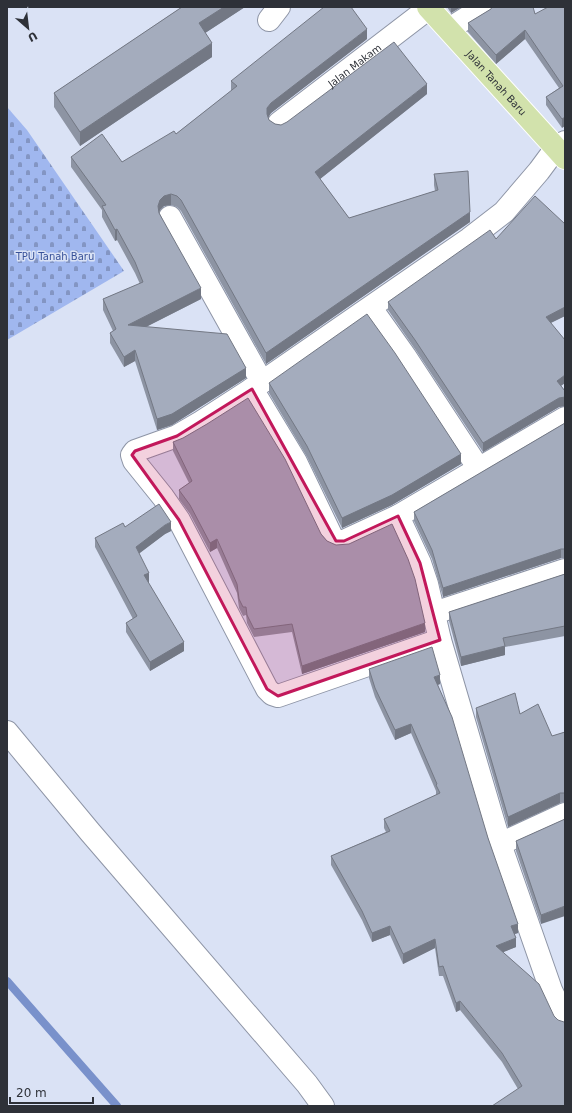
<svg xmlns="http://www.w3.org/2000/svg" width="572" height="1113" font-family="'DejaVu Sans',sans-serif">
  <defs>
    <pattern id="cemetery-stones" width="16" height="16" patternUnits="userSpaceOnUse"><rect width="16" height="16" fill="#a0b7ef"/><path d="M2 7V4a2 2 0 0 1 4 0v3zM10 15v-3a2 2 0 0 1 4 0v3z" fill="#8395c3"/></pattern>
  </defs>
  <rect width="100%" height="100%" fill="#dae2f5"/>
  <path fill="url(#cemetery-stones)" d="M7 107 27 130 124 271 7 340Z"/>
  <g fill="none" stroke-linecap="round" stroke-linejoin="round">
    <path stroke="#7991cb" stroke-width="8" d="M7 981 117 1106"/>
    <defs>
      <g id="minor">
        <path d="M269 20 279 7"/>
        <path d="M449 29 484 7"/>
        <path id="s1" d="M279 123 429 8"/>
        <path d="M170 217 262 382"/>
        <path d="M371 308 405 356 479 469"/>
        <path d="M252 389 296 462 332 537 336 541H344L398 516 565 418"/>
        <path d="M398 516 420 563 427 584 440 640 500 844 551 990 565 1019"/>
        <path d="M434 613 565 570"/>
        <path d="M440 640 278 696 272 694 267 689 179 520 163 497 134 461 132 455 135 451 177 436 201 422 252 389 469 239 504 212 539 171 556 148 565 142"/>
        <path d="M7 732 90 832 307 1084 323 1106"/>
        <path d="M500 844 565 814"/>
      </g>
      <g id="major">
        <path id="s2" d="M428 7 565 158"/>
      </g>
    </defs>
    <use href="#minor" stroke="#8e95a6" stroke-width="24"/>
    <use href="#major" stroke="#fff" stroke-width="24"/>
    <use href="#minor" stroke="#fff" stroke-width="22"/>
    <use href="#major" stroke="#d2e2ac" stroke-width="22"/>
  </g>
  <path fill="#8d94a3" d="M182 7H245L205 33 212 57 80 146 54 107V93Z
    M447 7H461L451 13Z
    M565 7 562 128 546 105V97L559 88 525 39 496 64 468 32V23L491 9 535 14Z
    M367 39 271 113 268 118 269 120 275 124 281 125 427 94 320 179 349 218 435 191 434 185V174L470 222 266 364 181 211 177 207 171 205 164 206 160 210 159 212 201 299 146 327 246 378 172 425 157 430 135 361 124 367 110 343V333L113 331 103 310V299L140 284 135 273 117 240 115 241 102 217V210L71 167V157L122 162 176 134 231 91V81Z
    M565 224V316L551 323 561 386 565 391V406L559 407 483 452 415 349 388 310V302L496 239Z
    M269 383 461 464 392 505 342 528 307 457 269 393Z
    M565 423V558H561L443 597 432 559 414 521V512Z
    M173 442 321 534 327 541 425 632 302 674 292 632 254 637 247 623 246 615 243 616 239 608 237 593 217 548 210 552 190 514 179 499V490L189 483 173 451Z
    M125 527 171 531 165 534 139 553 149 582H148L184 651 150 671 126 632V623L133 619 95 547V538Z
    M565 574V636L505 647V655L461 666 449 621V612Z
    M369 669 440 684 438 685 488 838 518 933 515 934 516 947 503 952 565 1106 518 1089 502 1062 460 1010 456 1012 443 976H439L435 948 403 964 390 935 372 942 362 920 331 865V856L386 832 384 828V819L436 795V791L411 733 395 740 375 697 369 678Z
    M476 708 520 714 552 736 565 732V802L560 803 508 827 476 717Z
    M565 819 541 924 516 851V841Z"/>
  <path fill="#737884" d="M224 7H245L199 37V23Z
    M451 7H461L451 13Z
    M367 29V39L271 113 267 119V108L271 103Z
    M525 30V39L496 64V55Z
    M212 43V57L80 146V132Z
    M427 84V94L315 183V172Z
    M565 117V126L562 128V119Z
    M171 194V205L164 206 160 210 158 216V206L160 200 164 196Z
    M470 212V222L266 364V353Z
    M117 229V240L115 241V230Z
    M201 288V299L128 336V325Z
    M565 307V316L546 325V317Z
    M135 350V361L124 367V357Z
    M246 368V378L172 425 157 430V419Z
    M565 375V383L557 389V381Z
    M565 397V406L559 407 483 452V443L559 398Z
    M461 454V464L392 505 342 528V518Z
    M171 522V531L165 534 136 556V547L165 525Z
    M217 539V548L210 552V543Z
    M561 549V558L443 597V588Z
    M149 573V582L144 584V575Z
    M425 623V632L302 674V666Z
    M184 642V651L150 671V662Z
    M505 646V655L461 666V657Z
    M440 675V684L434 686V677Z
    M411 724V733L395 740V730Z
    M560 793V803L508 827V817Z
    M565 906V916L541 924V915Z
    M518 924V933L511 935V926Z
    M390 926V935L372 942V933Z
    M516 938V947L496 955V946Z
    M435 939V948L403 964V954Z
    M460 1001V1010L456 1012V1003Z"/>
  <path fill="#a4acbd" stroke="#737884" d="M182 7H224L199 23 212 43 80 132 54 93Z
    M324 7H351L367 29 271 103 267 108V114L269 120 275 124 281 125 287 122 394 42 427 84 315 172 349 218 438 190 434 174 468 171 470 212 266 353 181 200 177 196 171 194 164 196 160 200 158 206 159 213 201 288 128 325 227 334 246 368 172 414 157 419 135 350 124 357 110 333 116 329 103 299 143 282 135 262 117 229 115 230 102 206 106 205 71 157 102 134 122 162 174 131 176 134 237 86 231 81Z
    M492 7H533L535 14 548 7H565V117L562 119 546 97 563 86 525 30 496 55 468 23 491 9Z
    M535 196 565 224V307L546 317 565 340V375L557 381 565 391V397L559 398 483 443 415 340 388 302 490 230 496 239Z
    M367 314 395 353 461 454 392 495 342 518 307 446 269 383Z
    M248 398 285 459 321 534 327 541 336 545 349 544 392 524 408 559 415 579 425 623 302 666 292 624 254 629 247 615 246 607H243L239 599 237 584 217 539 210 543 190 505 179 490 192 481 173 442 183 438 207 424Z
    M565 423V549H561L443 588 432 550 414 512Z
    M159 504 171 522 165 525 136 547 149 573 144 575 184 642 150 662 126 623 137 616 95 538 123 523 125 527Z
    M565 574V626L503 638 505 646 461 657 449 612Z
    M432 647 440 675 434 677 452 717 488 838 518 924 511 926 516 938 496 946 539 984 554 1016 558 1020 564 1022 565 1023V1106H492L522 1086 502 1053 460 1001 456 1003 443 966 439 967 435 939 403 954 390 926 372 933 362 911 331 856 390 831 384 819 440 793 436 785 437 784 411 724 395 730 375 688 369 669Z
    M515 693 520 714 538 704 552 736 565 732V793H560L508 817 476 708Z
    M565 819V906L541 915 516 841Z"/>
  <path fill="#c2185b" fill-opacity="0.2" stroke="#c2185b" stroke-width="3" stroke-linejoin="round" d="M252 389 336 541H344L398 516 420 563 440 640 278 696 267 689 179 520 132 455 135 451 177 436Z"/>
  <g text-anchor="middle" stroke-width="3" stroke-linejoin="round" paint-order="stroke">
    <g font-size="10" fill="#2e3138" stroke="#dae2f5">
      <text dy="4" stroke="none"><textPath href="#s1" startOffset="95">Jalan Makam</textPath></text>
      <text dy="4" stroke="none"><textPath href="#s2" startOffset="102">Jalan Tanah Baru</textPath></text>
    </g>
    <g font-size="10" fill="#375199" stroke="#dae2f5">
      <text x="55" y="260">TPU Tanah Baru</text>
    </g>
  </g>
  <rect width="572" height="1113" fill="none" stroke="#2e3138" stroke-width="16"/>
  <g transform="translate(28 28) rotate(152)" stroke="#dae2f5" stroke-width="3" paint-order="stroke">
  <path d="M0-3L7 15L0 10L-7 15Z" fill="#2e3138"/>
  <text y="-6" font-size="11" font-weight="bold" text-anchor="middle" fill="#2e3138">U</text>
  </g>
  <path d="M10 1097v6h83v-6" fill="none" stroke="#2e3138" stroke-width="2"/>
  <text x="16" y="1097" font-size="12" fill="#2e3138" stroke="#dae2f5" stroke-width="3" paint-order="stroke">20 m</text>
</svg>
